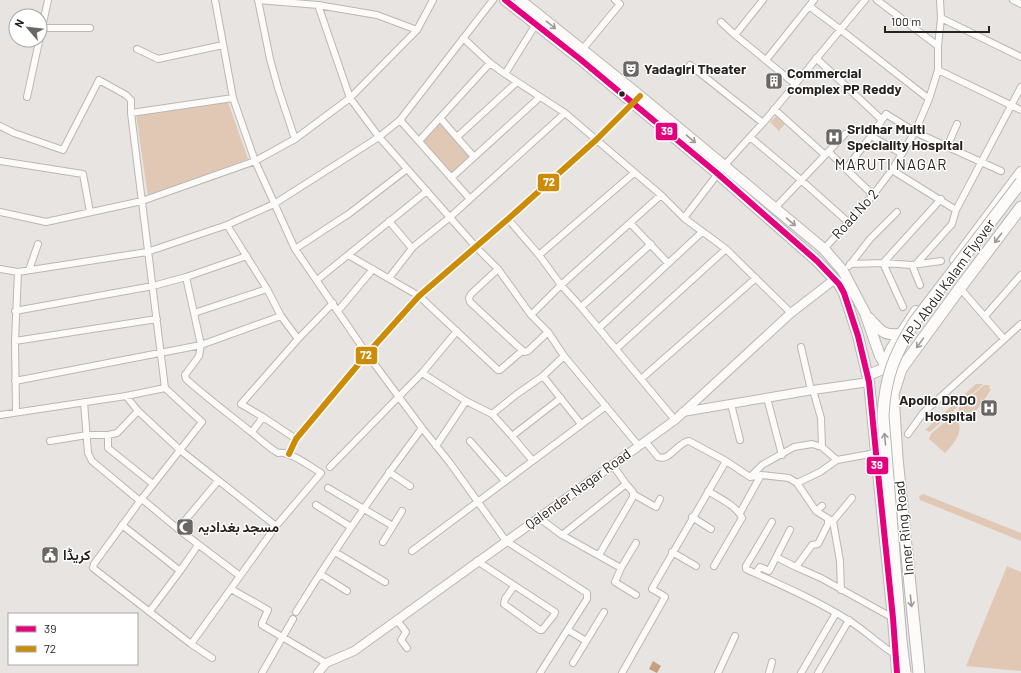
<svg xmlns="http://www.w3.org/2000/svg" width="1021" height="673" font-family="Barlow,Vazirmatn,sans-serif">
  <rect width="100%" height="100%" fill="#e8e4e1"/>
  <path fill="#e0c8b5" d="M228 102 248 159 148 197 136 114Z
    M776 116 785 124 779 131 770 122Z
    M440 120 473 156 449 177 420 141Z
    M976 384H983L930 432 925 430Z
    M984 385H990L989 388 991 390 976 411 967 413 963 412 961 415 958 410 960 406Z
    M949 418 957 420C965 431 953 445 945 453L929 439 931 434Z
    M923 494 1021 533V541L920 500 919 496Z
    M1007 566 1021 572V671L966 666Z"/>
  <path fill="#c79e7e" d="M653 661 661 666 657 673 649 669Z"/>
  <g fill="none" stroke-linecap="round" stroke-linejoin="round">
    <defs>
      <path id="minor" d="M215 0 233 98 255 161 295 249 367 354 422 428 450 463 506 541 587 593V599L540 673
        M258 0 318 5 377 15 417 30
        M258 0 270 59 278 88 295 139
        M877 0 938 46
        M1013 0 1021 4
        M318 5 350 98 379 137 476 247 498 269 531 315 548 332 564 356 638 445
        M809 6 841 30 929 99
        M941 18 1021 57
        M721 22 735 35 795 84
        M43 28H90
        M735 35 763 0
        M463 38 490 63 505 74 565 113 661 195 684 218 726 249 791 313
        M137 49 158 59 223 45
        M582 50 620 4 615 0
        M816 58 882 120 886 114 915 132 1001 171
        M766 60 814 0
        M690 65 763 123
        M938 70 1021 110
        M505 74 536 24
        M27 97 48 0
        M774 109 825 155
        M131 113 233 98
        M440 118 474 157
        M400 120 470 199
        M0 126 14 133 63 150 99 80 126 95 131 100V113L165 388 202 422 140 501 94 564 93 568 191 644 212 658
        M871 136 882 120
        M457 137 517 82
        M750 137 763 123 865 0
        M419 141 490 63
        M947 147 957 124
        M829 152 846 169
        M0 161 83 174 90 212
        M892 170 956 210
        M451 178 540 97
        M873 195 846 169 871 136 902 154
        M775 208 845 134
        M0 212 46 222 142 201 255 161 295 139 350 98 417 30 433 0
        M684 218 723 167 750 137 801 180 848 222
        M508 219 539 255 561 285 581 307 675 420
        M389 221 410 246 413 247
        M631 224 668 263
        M227 225 267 289 281 316 298 339 333 303
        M295 249 350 213 407 169
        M824 249 873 195 892 170 915 132 929 99 938 70V46L941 18 940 0
        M348 255 419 296 498 370H500L522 351
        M539 255 634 173
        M917 263 952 224 956 210 1021 87
        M850 264 883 263 912 265 941 261
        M912 265 920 285
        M849 266 870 239 897 212
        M0 269 18 272 147 252 227 225 274 204 379 137 400 120 493 0
        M498 269 471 294 469 298 470 302 524 352 528 351 548 332
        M29 270 38 244
        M186 277 201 345 199 356 185 375 186 379C207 398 229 414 251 432 260 439 268 447 278 453 289 450 311 467 321 473L276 526 191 644
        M389 278 413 247 449 218 565 113
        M317 280 427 191
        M960 288 1004 339
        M581 307 651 244
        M903 307 883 263 941 199
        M15 311 153 286 186 277 247 256
        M338 311 373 269
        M194 313 267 289
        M531 315 561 285 661 195
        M985 316 1021 275
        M599 328 702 232
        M15 341 157 319
        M801 347 811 390
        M616 349 726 249
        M422 373 466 401 492 414 517 394 543 376 564 356
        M543 376 581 424
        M641 379 756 278
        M15 381 201 345 281 316
        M813 390 821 418 822 447
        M126 396 138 411 180 450 276 526
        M767 398 782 455
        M84 402 88 453 92 461 140 501
        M731 404 740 440
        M16 412 15 341 18 272
        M492 414 512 436 532 460
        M0 415 126 396 165 388
        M252 432 263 417
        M908 434 923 413 1021 324
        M108 435V448L153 484
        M512 436 561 398
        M296 439 263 417 241 404 298 339
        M50 441 87 435H108L117 433 138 411
        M470 441 505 481
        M436 446 466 401
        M289 454 296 439 367 354 419 296 508 219 596 140 635 101
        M726 461 750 477 761 475 789 478 797 483 820 472 837 460 876 453
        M330 467 422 373 457 331
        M389 472 410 486
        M750 477 762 465 794 447 812 444 822 447 837 460
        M797 483 816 511 832 521
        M328 488 393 526 383 542
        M708 491C719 498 737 506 742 518L714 566
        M633 494 656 507 660 499
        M142 499 178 529 240 576
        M316 505 351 527
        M816 511 822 506
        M740 513 761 475
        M538 517 562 535 621 568
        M692 517 711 529
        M772 522 746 566V569C781 585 816 600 848 620 865 630 879 645 896 655
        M122 525 180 571 150 611
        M393 526 402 511
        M178 529 218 481
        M562 535 626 484 612 464
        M412 551 606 406
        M335 552 385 582
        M672 552 696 566
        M599 555 633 497V492L626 484
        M776 557 796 567 812 545 818 544 828 524V519
        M477 561 555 612 554 615 542 630H540L504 604 505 599 514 586
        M796 567 821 578 893 618
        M180 571 198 545
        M756 573 760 567 769 571 790 530
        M320 574 347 591
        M231 589 268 610 262 623V625L326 663
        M841 590 840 561 833 521 852 498
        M636 595 615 582 621 568 636 543
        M296 612C335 549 377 488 422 428
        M397 620 406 632 401 640 407 648
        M568 630 586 641
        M573 663 604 612
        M262 673 293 619
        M622 673 665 597 664 596 652 589 653 587 726 461 689 441C678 442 669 462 658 457L645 441
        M718 673 735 636
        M769 673 772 662
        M801 673 836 613
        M818 673 849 620"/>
      <path id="tertiary" d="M683 412 813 390 869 382
        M318 673 326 663 354 651 675 420 791 313 835 279"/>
      <path id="primary" d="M505 0 580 59 718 174 817 261 839 284 844 293 858 336 869 382 876 453 893 618 897 673
        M520 0 640 96 824 249 843 271 865 313 880 356 893 378
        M955 260 1021 172
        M869 318C880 330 883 336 900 334
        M868 375 883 369 891 349 916 311"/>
      <path id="trunk" d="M919 673 897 458 893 394 901 369 960 288 1021 207"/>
    </defs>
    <use href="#minor" stroke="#bab7b4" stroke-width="8"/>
    <use href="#tertiary" stroke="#bab7b4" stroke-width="10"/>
    <use href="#primary" stroke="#bab7b4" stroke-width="12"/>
    <use href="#trunk" stroke="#bab7b4" stroke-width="13"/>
    <use href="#minor" stroke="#fcfbfa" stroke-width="6"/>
    <use href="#tertiary" stroke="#fcfbfa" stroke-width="8"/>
    <use href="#primary" stroke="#fcfbfa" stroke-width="10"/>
    <use href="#trunk" stroke="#fcfbfa" stroke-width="11"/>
    <defs>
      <path id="trunk-bridge" d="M905 673 901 641 883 416C885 377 894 355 915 321L1021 182"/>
    </defs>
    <use href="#trunk-bridge" stroke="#bab7b4" stroke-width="13" stroke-linecap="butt"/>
    <use href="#trunk-bridge" stroke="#fcfbfa" stroke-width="11"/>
    <defs>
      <path id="bus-1" d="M505 0 580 59 718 174 817 261 839 284 844 293 858 336 869 382 876 453 893 618 897 673"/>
      <path id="bus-2" d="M289 454 296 439 367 354 419 296 508 219 596 140 640 96"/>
    </defs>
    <use href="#bus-1" stroke="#fff" stroke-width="9"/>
    <use href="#bus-2" stroke="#fff" stroke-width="9"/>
    <use href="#bus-1" stroke="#e5007d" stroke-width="6"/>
    <use href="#bus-2" stroke="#cd8c07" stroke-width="6"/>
  </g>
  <defs><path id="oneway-shaft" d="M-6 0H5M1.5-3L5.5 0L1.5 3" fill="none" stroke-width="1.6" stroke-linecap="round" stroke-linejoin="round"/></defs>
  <g stroke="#9b9a98">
    <use href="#oneway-shaft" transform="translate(551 25) rotate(39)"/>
    <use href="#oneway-shaft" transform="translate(691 139) rotate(40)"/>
    <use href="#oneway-shaft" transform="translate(791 222) rotate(40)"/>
    <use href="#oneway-shaft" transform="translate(998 238) rotate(127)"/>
    <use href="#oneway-shaft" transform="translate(920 343) rotate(126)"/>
    <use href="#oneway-shaft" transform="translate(885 439) rotate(-95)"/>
    <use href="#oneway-shaft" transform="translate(911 601) rotate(84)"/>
  </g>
  <defs>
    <symbol id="theatre-square" viewBox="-11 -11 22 22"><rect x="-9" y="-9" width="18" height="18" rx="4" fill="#696764" stroke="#fff"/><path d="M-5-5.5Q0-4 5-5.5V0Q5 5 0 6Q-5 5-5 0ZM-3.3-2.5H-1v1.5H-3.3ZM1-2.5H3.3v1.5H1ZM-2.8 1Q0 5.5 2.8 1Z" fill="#fff"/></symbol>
    <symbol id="building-square" viewBox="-11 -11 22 22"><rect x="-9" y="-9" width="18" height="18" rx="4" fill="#696764" stroke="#fff"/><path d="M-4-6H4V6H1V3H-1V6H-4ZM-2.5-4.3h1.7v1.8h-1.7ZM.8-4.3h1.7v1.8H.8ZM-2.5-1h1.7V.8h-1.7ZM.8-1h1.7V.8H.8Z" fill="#fff"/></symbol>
    <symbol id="hospital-square" viewBox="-11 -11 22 22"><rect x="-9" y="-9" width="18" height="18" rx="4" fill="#696764" stroke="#fff"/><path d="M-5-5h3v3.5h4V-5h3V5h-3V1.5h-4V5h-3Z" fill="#fff"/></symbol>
    <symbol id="mosque-square" viewBox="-11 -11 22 22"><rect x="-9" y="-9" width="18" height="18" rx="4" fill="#696764" stroke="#fff"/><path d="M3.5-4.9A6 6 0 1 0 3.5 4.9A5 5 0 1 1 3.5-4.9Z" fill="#fff"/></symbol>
    <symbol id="civic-square" viewBox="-11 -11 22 22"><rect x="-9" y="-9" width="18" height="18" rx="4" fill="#696764" stroke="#fff"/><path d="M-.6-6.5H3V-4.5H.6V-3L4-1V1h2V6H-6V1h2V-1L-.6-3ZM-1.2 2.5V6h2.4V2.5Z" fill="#fff"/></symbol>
  </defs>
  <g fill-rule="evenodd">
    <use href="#theatre-square" x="621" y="59" width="20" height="20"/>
    <use href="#building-square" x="764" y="71" width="20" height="20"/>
    <use href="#hospital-square" x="824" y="127" width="20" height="20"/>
    <use href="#hospital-square" x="979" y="398" width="20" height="20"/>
    <use href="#mosque-square" x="175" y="517" width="20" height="20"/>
    <use href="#civic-square" x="40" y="545" width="20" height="20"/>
  </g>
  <circle fill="#252321" stroke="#fff" stroke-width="1.5" cx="622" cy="94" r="3.5"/>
  <g text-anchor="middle" stroke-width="3" stroke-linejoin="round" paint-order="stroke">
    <g font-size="14" font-weight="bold" fill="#252321" stroke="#fff" text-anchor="start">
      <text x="644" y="74">Yadagiri Theater</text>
      <text x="787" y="78">Commercial<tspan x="787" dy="16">complex PP Reddy</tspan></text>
      <text x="847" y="134">Sridhar Multi<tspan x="847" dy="16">Speciality Hospital</tspan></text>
      <text x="976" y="405" text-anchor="end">Apollo DRDO<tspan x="976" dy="16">Hospital</tspan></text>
      <text x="198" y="532">مسجد بغدادیہ</text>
      <text x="63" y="560">کریڈا</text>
    </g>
    <g font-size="14" fill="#252321" stroke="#fff">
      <text transform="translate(855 214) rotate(-48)" y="5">Road No 2</text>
      <text transform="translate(948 281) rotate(-54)" y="5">APJ Abdul Kalam Flyover</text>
      <text transform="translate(578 489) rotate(-36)" y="5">Qalender Nagar Road</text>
      <text transform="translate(904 528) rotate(-96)" y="5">Inner Ring Road</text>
    </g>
    <g font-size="15" letter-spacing="1" fill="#252321" stroke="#fff">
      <text x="891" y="170">MARUTI NAGAR</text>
    </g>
  </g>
  <g stroke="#fff" stroke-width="1.5">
    <rect x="655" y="122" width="23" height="19" rx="4" fill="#e5007d"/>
    <rect x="537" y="173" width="23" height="19" rx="4" fill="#cd8c07"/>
    <rect x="355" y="346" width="23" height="19" rx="4" fill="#cd8c07"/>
    <rect x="866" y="456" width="23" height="19" rx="4" fill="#e5007d"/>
  </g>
  <g font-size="11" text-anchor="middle" font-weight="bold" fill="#fff">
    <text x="667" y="135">39</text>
    <text x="549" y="186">72</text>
    <text x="366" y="359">72</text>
    <text x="877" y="469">39</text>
  </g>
  <rect x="8" y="613" width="130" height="52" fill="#ffffff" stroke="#a8a7a6"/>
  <rect x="16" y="626" width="20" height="6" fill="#e5007d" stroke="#a8a7a6"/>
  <text x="44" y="633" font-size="12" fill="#252321">39</text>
  <rect x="16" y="646" width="20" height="6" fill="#cd8c07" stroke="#a8a7a6"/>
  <text x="44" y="653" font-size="12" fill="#252321">72</text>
  <g transform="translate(28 28) rotate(298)"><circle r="19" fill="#ffffff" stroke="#a8a7a6"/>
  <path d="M0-3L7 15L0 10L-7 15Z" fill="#696764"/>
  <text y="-6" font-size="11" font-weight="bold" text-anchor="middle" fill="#252321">N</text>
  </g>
  <path d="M885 26v6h104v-6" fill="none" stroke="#252321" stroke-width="2"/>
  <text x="891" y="26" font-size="12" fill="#252321" stroke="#ffffff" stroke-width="3" paint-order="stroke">100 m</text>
</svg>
